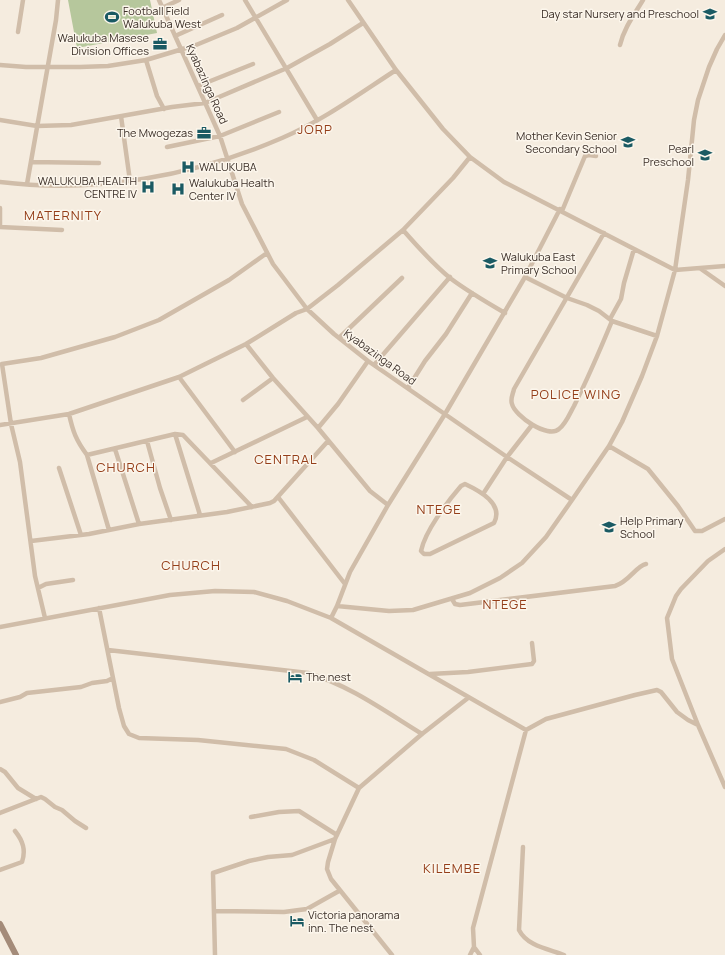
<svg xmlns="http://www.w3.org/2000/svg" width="725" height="955" font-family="Manrope,sans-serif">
  <rect width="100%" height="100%" fill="#f5ecdf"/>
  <path fill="#b6c79c" d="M68 0H150L157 33 77 48Z"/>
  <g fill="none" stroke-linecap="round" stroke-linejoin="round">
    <path stroke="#d0bda9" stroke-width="4.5" d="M159 0 220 136 242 204 273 264 307 309 334 334 368 361 507 457 572 500
      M245 0 317 120
      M348 0 396 70 443 129 470 157 504 182 675 270 725 266
      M162 8 179 0
      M18 32 23 0
      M175 36 222 15
      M620 45C624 28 634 15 643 0
      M146 60 157 96 164 109
      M0 65 26 67H80L108 66 146 60 196 45 237 28 287 0
      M198 86 253 64
      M121 116 130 181
      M0 120 37 126 71 125 172 107 205 103 287 68 330 44 363 23
      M167 147 220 136 279 112
      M31 162 99 163
      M0 182C96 194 194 176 282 138 322 121 359 94 396 70
      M27 184 56 20 58 0
      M0 208V227L62 230
      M562 211 585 156 589 155 596 156
      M403 230C417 246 433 264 450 278 467 291 486 302 505 313
      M604 233 514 389C513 394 510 399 512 404 515 416 548 439 559 429 566 424 570 413 574 406 588 378 600 350 612 321
      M701 269 725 286
      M525 277 567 298 587 305 599 311 612 321 657 336
      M610 319 621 299 624 283 634 249
      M339 338 402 278
      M246 344 273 378 318 428
      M368 361 338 404 318 428 370 491 388 505
      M374 365 450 277
      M179 377 235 452
      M408 388 425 361 446 334 472 293
      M243 400 273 378
      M69 414C73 432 76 440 87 455L175 434 183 435 252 507
      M0 425 69 414 179 377 246 344 296 313 307 309 338 285 403 230 453 178 470 157
      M175 434 200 515
      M147 441 160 488 171 520
      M609 446 648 469 678 506 695 531H702L725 519
      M115 449 139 524
      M87 455 109 530
      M211 463 307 417
      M59 468 81 535
      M465 484C480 491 504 504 494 523L430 554H424L421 551C425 531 448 501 461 486Z
      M483 494 507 457 532 425
      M278 497 345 584
      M31 541 89 534 139 524 227 512 270 503 274 501 328 441
      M725 549 708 561 681 589 676 596 667 618 672 659 698 725 725 787
      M38 588 46 584 73 580
      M452 599 455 604 460 605 615 586C629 582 636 566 646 564
      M337 606 389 611 413 610 470 593 500 578 522 563 546 537 572 500 609 446 622 422 642 376 657 336 675 270 688 180 694 120 698 100 709 67 717 49 725 35
      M99 608 119 708 124 726 129 734 139 738 198 740 286 749 314 760 359 788
      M45 618 35 576 20 462 11 424 2 364 41 358 115 337 159 320 229 280 267 253
      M331 618 337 606 350 572 388 505 445 414 525 277 560 209
      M0 627 170 595 215 591 254 592 287 601 331 618 526 730 473 928 474 947 480 955
      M108 650 308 673C349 685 386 712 422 734
      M430 674 468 672 532 664 534 661 532 643
      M0 702 20 697 27 693 81 687 92 683 107 681 113 678
      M526 730 546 719 635 695 657 690 661 692 677 712 688 720 698 725
      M0 769 5 772 18 788 36 799
      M0 813 41 797 45 799 55 807 62 810 75 821 86 828
      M251 817 279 812 299 811 337 835
      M523 847 519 930C527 946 548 949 564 955
      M0 870 22 862C26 850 23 841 15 831
      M214 911 284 912 299 910 307 909 339 891
      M215 955 213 873 249 861 268 857 292 855 335 839
      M392 955 331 879 327 869 328 862 335 839 359 788 422 734 468 698
      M470 955 474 947"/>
    <path stroke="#a48b79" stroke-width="6" d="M0 924 16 955"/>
  </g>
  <defs>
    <symbol id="school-bare" viewBox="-9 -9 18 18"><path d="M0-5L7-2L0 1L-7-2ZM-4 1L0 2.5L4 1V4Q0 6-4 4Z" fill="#1a5a63" stroke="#fcf6ec" stroke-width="2.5" paint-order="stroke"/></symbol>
    <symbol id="stadium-bare" viewBox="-9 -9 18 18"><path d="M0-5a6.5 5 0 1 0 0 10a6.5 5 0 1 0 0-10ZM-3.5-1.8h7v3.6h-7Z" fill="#1a5a63" stroke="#fcf6ec" stroke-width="2.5" paint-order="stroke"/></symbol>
    <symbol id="office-bare" viewBox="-9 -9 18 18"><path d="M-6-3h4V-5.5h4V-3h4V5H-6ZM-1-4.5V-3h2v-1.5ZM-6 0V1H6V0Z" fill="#1a5a63" stroke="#fcf6ec" stroke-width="2.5" paint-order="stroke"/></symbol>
    <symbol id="hospital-bare" viewBox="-9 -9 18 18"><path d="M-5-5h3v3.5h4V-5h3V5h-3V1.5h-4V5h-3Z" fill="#1a5a63" stroke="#fcf6ec" stroke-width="2.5" paint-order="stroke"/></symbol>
    <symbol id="hotel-bare" viewBox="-9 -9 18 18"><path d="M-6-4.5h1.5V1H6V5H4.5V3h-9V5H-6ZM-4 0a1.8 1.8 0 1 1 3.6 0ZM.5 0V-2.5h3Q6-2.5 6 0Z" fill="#1a5a63" stroke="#fcf6ec" stroke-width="2.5" paint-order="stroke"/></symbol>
  </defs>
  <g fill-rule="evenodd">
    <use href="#school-bare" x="700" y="4" width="20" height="20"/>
    <use href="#stadium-bare" x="102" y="7" width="20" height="20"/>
    <use href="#office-bare" x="150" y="34" width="20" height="20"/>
    <use href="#office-bare" x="194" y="123" width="20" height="20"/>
    <use href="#school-bare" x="618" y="132" width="20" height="20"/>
    <use href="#school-bare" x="695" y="145" width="20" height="20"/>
    <use href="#hospital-bare" x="178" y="157" width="20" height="20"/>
    <use href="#hospital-bare" x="138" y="177" width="20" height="20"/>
    <use href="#hospital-bare" x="168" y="179" width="20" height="20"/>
    <use href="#school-bare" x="480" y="253" width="20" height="20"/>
    <use href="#school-bare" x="599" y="517" width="20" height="20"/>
    <use href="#hotel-bare" x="285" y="667" width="20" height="20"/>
    <use href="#hotel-bare" x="287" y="911" width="20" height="20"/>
  </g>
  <g text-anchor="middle" stroke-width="3" stroke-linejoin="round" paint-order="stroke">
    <g font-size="11" fill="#3c3029" stroke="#fcf6ec" text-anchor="start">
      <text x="123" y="15">Football Field<tspan x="123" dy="13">Walukuba West</tspan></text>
      <text x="699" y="18" text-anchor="end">Day star Nursery and Preschool</text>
      <text x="149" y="42" text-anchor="end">Walukuba Masese<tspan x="149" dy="13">Division Offices</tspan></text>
      <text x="193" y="137" text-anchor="end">The Mwogezas</text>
      <text x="617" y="140" text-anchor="end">Mother Kevin Senior<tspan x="617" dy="13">Secondary School</tspan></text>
      <text x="694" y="153" text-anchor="end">Pearl<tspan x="694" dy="13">Preschool</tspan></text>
      <text x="199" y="171">WALUKUBA</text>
      <text x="137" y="185" text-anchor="end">WALUKUBA HEALTH<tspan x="137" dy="13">CENTRE IV</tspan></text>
      <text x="189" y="187">Walukuba Health<tspan x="189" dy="13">Center IV</tspan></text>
      <text x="501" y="261">Walukuba East<tspan x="501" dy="13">Primary School</tspan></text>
      <text x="620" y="525">Help Primary<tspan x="620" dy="13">School</tspan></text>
      <text x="306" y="681">The nest</text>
      <text x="308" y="919">Victoria panorama<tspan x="308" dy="13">inn. The nest</tspan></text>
    </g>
    <g font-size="11" fill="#3c3029" stroke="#fcf6ec">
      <text transform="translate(207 84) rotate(66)" y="4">Kyabazinga Road</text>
      <text transform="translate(380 357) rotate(36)" y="4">Kyabazinga Road</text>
    </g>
    <g font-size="13" letter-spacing="1" fill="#943e19" stroke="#fcf6ec">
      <text x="315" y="134">JORP</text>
      <text x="63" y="220">MATERNITY</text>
      <text x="576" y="399">POLICE WING</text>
      <text x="286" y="464">CENTRAL</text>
      <text x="126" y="472">CHURCH</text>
      <text x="439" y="514">NTEGE</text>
      <text x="191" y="570">CHURCH</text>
      <text x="505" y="609">NTEGE</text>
      <text x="452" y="873">KILEMBE</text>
    </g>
  </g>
</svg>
